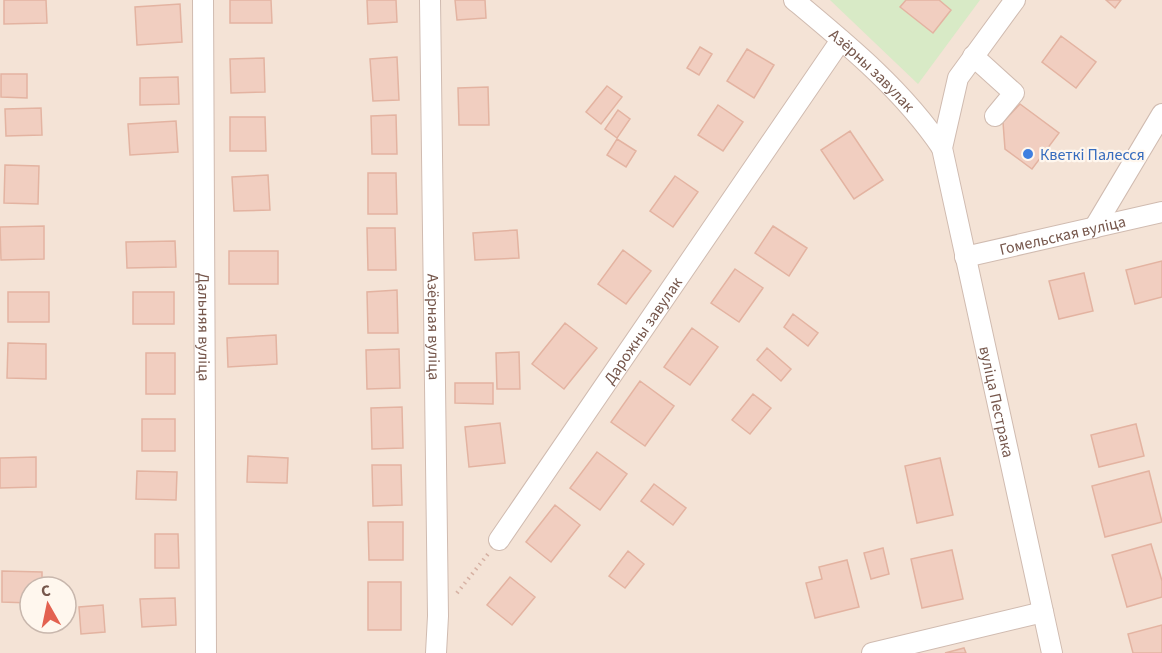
<svg xmlns="http://www.w3.org/2000/svg" width="1162" height="653" font-family="'Source Sans 3',sans-serif">
  <rect width="100%" height="100%" fill="#fcf2e8"/>
  <path fill="#f4e3d6" fill-rule="evenodd" d="M0 0H1162V653H0ZM30 587H66V623H30Z"/>
  <path fill="#d8eac6" d="M830 0H980L918 84Z"/>
  <path fill="#f1cec0" stroke="#e3b3a1" stroke-width="1.5" d="M4 0H46L47 23 4 24Z
    M230 0H271L272 23H230Z
    M367 0H396L397 22 368 24Z
    M455 0H485L486 18 457 20Z
    M906 0H939L951 10 933 33 900 7Z
    M1106 0H1121L1115 8Z
    M180 4 182 42 137 45 135 7Z
    M1061 36 1096 62 1076 88 1042 62Z
    M700 47 712 54 699 75 687 68Z
    M747 49 774 65 754 98 727 81Z
    M397 57 399 100 373 101 370 59Z
    M264 58 265 92 231 93 230 59Z
    M1 74H27V98L1 97Z
    M178 77 179 104 140 105V78Z
    M607 86 622 97 601 124 586 112Z
    M488 87 489 125H459L458 88Z
    M1020 104 1059 133 1032 169 1005 149 1003 122Z
    M718 105 743 122 723 151 698 135Z
    M41 108 42 135 6 136 5 109Z
    M618 110 630 119 617 138 605 129Z
    M396 115 397 154H372L371 116Z
    M230 117H265L266 151H230Z
    M176 121 178 152 130 155 128 124Z
    M850 131 883 180 854 199 821 150Z
    M617 139 636 151 626 167 607 155Z
    M5 165 39 166 38 204 4 203Z
    M368 173H396L397 214H368Z
    M268 175 270 210 234 211 232 177Z
    M675 176 698 192 673 227 650 211Z
    M44 226V259L1 260 0 227Z
    M773 226 807 248 789 276 755 253Z
    M367 228H395L396 270H368Z
    M517 230 519 258 475 260 473 233Z
    M175 241 176 267 127 268 126 242Z
    M623 250 651 271 626 304 598 284Z
    M229 251H278V284H229Z
    M1162 261V297L1135 304 1126 270Z
    M735 269 763 288 739 322 711 303Z
    M1084 273 1093 311 1059 319 1049 281Z
    M397 290 398 333H368L367 292Z
    M8 292H49V322H8Z
    M133 292H174V324H133Z
    M793 314 818 333 808 346 784 327Z
    M565 323 597 348 564 389 532 364Z
    M692 328 718 347 690 385 664 367Z
    M276 335 277 364 228 367 227 338Z
    M8 343 46 344V379L7 378Z
    M767 348 791 369 781 381 757 360Z
    M399 349 400 388 367 389 366 350Z
    M519 352 520 389H497L496 353Z
    M146 353H175V394H146Z
    M640 381 674 406 645 446 611 422Z
    M455 383H493V404L455 403Z
    M753 394 771 408 750 434 732 420Z
    M402 407 403 448 372 449 371 408Z
    M142 419H175V451H142Z
    M500 423 505 463 469 467 465 427Z
    M1136 424 1144 456 1099 467 1091 435Z
    M597 452 627 474 600 510 570 488Z
    M248 456 288 458 287 483 247 482Z
    M36 457V487L0 488V458Z
    M940 458 953 515 917 523 905 466Z
    M372 465H401L402 505 373 506Z
    M137 471 177 472 176 500 136 499Z
    M1149 471 1162 522 1105 537 1092 486Z
    M654 484 686 508 673 525 641 501Z
    M555 505 580 525 551 562 526 542Z
    M368 522H403V560H369Z
    M155 534H178L179 568H155Z
    M1151 544 1162 581V597L1127 607 1112 555Z
    M883 548 889 574 871 579 864 553Z
    M952 550 963 599 922 608 911 559Z
    M628 551 644 564 625 588 609 576Z
    M847 560 859 607 815 618 806 583 822 579 819 567Z
    M2 571 42 572V587H30V603L2 602Z
    M510 577 535 597 512 625 487 605Z
    M368 582H401V630H368Z
    M175 598 176 625 142 627 140 599Z
    M103 605 105 632 81 634 79 607Z
    M1162 625V653H1133L1128 634Z
    M964 648 966 653H945Z"/>
  <g fill="none" stroke-linecap="round" stroke-linejoin="round">
    <defs>
      <g id="minor">
        <path id="s1" d="M203 0 206 653"/>
        <path id="s2" d="M430 0 438 616 436 653"/>
        <path id="s3" d="M794 0C848 45 903 90 942 148"/>
        <path id="s4" d="M1015 0 958 78 942 148 1052 653"/>
        <path d="M973 56 1014 93 995 116"/>
        <path d="M1094 228 1162 114"/>
        <path id="s5" d="M965 257 1162 212"/>
        <path id="s6" d="M499 540 841 40"/>
        <path d="M872 653 1043 612"/>
      </g>
    </defs>
    <use href="#minor" stroke="#d0bbb0" stroke-width="22"/>
    <path stroke="#d6b1a3" stroke-width="4" stroke-dasharray="1.5 4.5" stroke-linecap="butt" d="M457 593 488 554"/>
    <use href="#minor" stroke="#fff" stroke-width="20"/>
  </g>
  <circle fill="#3f7fe0" stroke="#fff7ee" stroke-width="2" cx="1028" cy="154" r="6"/>
  <g text-anchor="middle" stroke-width="4.5" stroke-linejoin="round" paint-order="stroke">
    <g font-size="16" fill="#76574c" stroke="#fff7ee">
      <text dy="6" stroke="none"><textPath href="#s3" startOffset="105">Азёрны завулак</textPath></text>
      <text dy="6" stroke="none"><textPath href="#s5" startOffset="100">Гомельская вуліца</textPath></text>
      <text dy="6" stroke="none"><textPath href="#s1" startOffset="327">Дальняя вуліца</textPath></text>
      <text dy="6" stroke="none"><textPath href="#s2" startOffset="327">Азёрная вуліца</textPath></text>
      <text dy="6" stroke="none"><textPath href="#s6" startOffset="254">Дарожны завулак</textPath></text>
      <text dy="6" stroke="none"><textPath href="#s4" startOffset="428">вуліца Пестрака</textPath></text>
    </g>
    <g font-size="16" fill="#366cbe" stroke="#fff7ee" text-anchor="start">
      <text x="1040" y="160">Кветкі Палесся</text>
    </g>
  </g>
  <g transform="translate(48 605) rotate(351)"><circle r="28" fill="#fff7ee" stroke="#c8b7ad" stroke-width="1.5"/>
  <path d="M0-4.5L10 22L0 15L-10 22Z" fill="#e36150"/>
  <text y="-9" font-size="16" font-weight="bold" text-anchor="middle" fill="#76574c">С</text>
  </g>
</svg>
